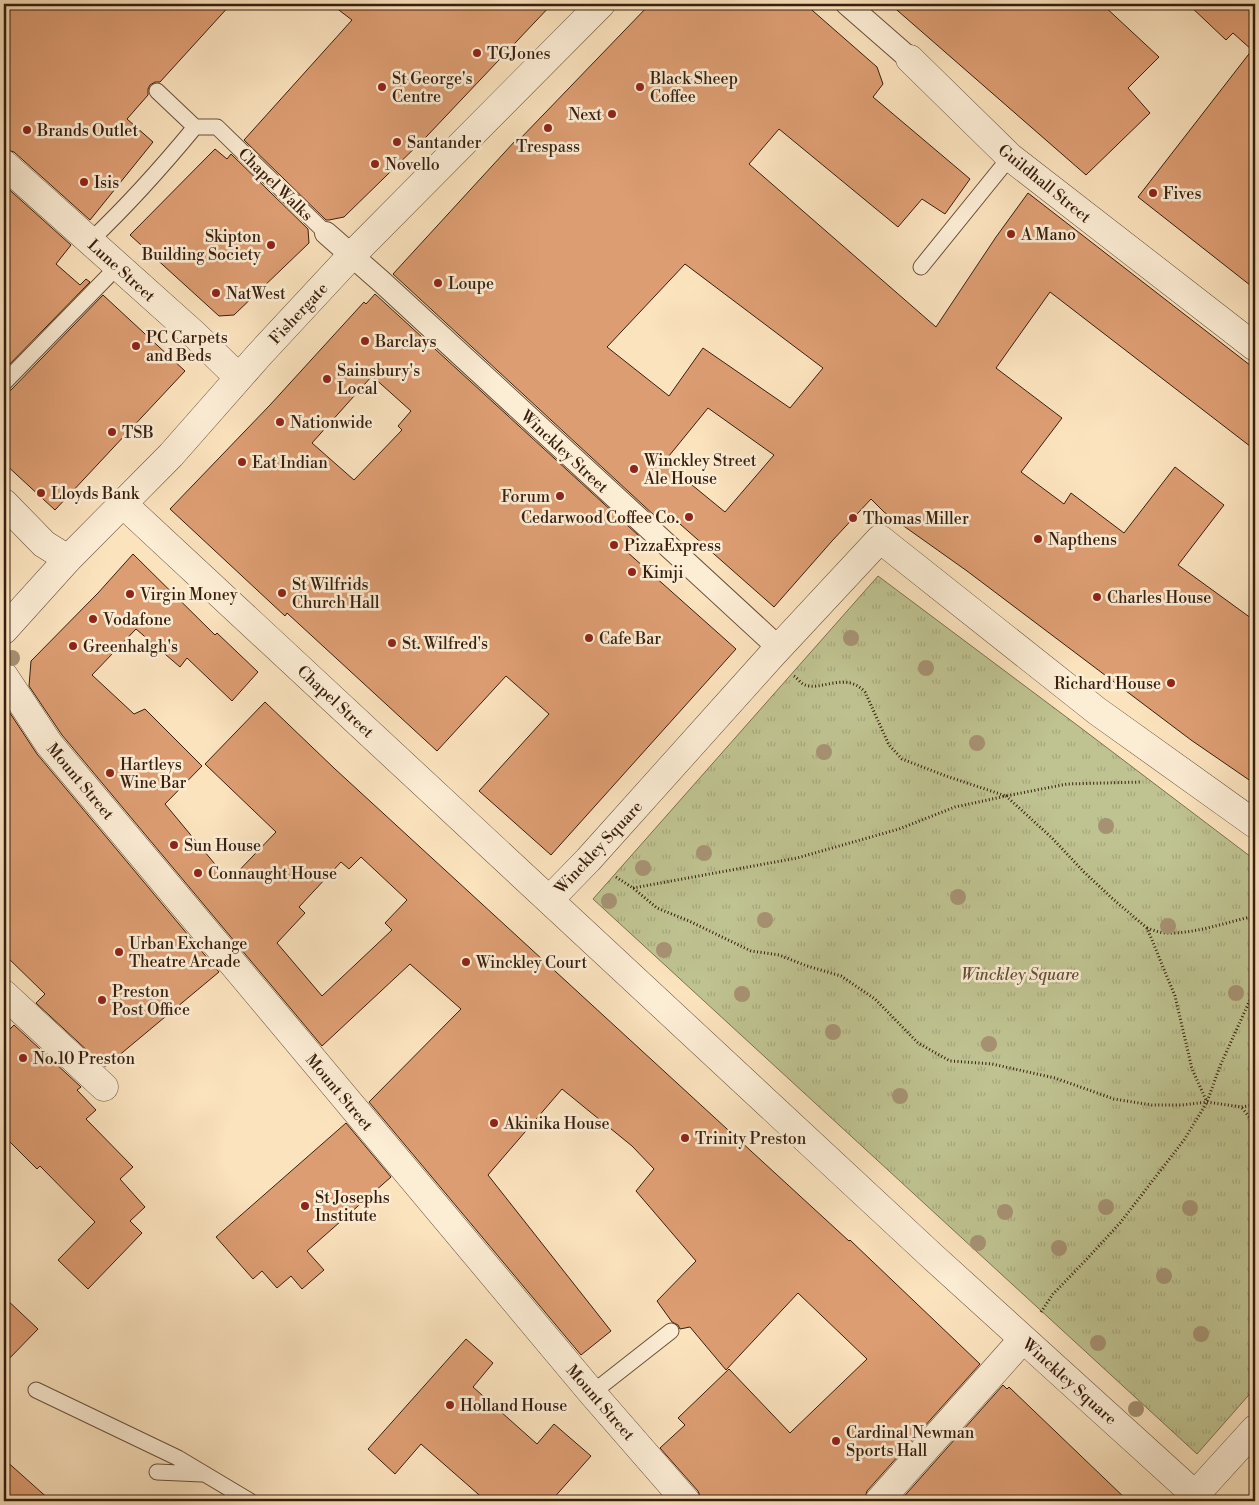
<svg xmlns="http://www.w3.org/2000/svg" width="1259" height="1505" font-family="'Libre Bodoni',serif">
  <defs>
    <pattern id="grass-tufts" width="24" height="20" patternUnits="userSpaceOnUse" patternTransform="scale(1.25)"><rect width="24" height="20" fill="#bfc391"/><path d="M3 7l-1-3M5 7V3M7 7l1-3M15 17l-1-3M17 17v-4M19 17l1-3" fill="none" stroke="#a5a77c"/></pattern>
  </defs>
  <rect width="100%" height="100%" fill="#fbe3be"/>
  <filter id="stains"><feTurbulence type="fractalNoise" baseFrequency=".004" numOctaves="4"/><feColorMatrix values="0 0 0 0 .2 0 0 0 0 .09 0 0 0 0 .02 0 0 0 .5 -.17"/></filter>
  <radialGradient id="worn" r=".72"><stop offset=".6" stop-color="#630" stop-opacity="0"/><stop offset="1" stop-color="#630" stop-opacity=".3"/></radialGradient>
  <path fill="url(#grass-tufts)" stroke="#7c7050" d="M878 576 1081 728 1255 860V1388L1197 1454 593 899Z"/>
  <path fill="#dd9d72" stroke="#381e0e" fill-rule="evenodd" d="M4 4H231L160 82H155L150 85 148 89V95L127 119 153 142 90 220 14 152 4 149Z
    M331 4H552L427 136 344 217 329 220H326L244 140 352 20Z
    M650 4H805L877 67 883 84 873 97 970 179 945 214 922 199 898 227 779 129 749 164 936 327 996 237 1028 193 1255 369V450L1050 292 996 368 1062 418 1021 472 1064 504 1071 493 1124 533 1175 467 1224 505 1178 565 1255 621V784L1191 740 967 571 884 512 871 499 832 541 774 607 663 509 656 517 393 274 515 141 517 142ZM685 264 823 368 790 408 703 348 669 396 607 347ZM708 408 774 455 725 512 664 462Z
    M890 4H1102L1159 57 1128 88 1150 113 1086 175Z
    M1188 4H1255V289L1138 197 1252 50 1233 33 1226 40Z
    M215 149 227 159 231 154 308 229 309 243 234 315 219 316 130 235Z
    M4 185 71 245 56 264 80 285 86 279 90 282 4 370Z
    M375 294 639 536 626 551 736 649 551 855 479 791 549 714 506 676 437 751 287 613 285 616 170 509 270 405 364 302 366 304ZM372 376 411 411 398 426 402 430 354 480 312 443Z
    M103 295 185 371 55 510 4 463V392L11 390Z
    M133 554 215 635 217 633 258 672 232 701 187 658 180 667 136 629 92 675 134 714 145 709 202 766 165 804 229 881 276 832 205 764 265 702 335 769 849 1241 850 1240 980 1364 867 1491 864 1501H702L698 1491 660 1448 685 1425 678 1418 729 1369 790 1433 867 1359 798 1293 726 1370 690 1327 680 1329 678 1325 672 1322 657 1301 696 1261 636 1191 654 1169 632 1146 562 1089 488 1175 611 1331 581 1355 369 1102 461 1009 410 964 322 1046 62 735 29 686 31 661 98 593ZM361 857 407 900 385 923 392 930 322 996 277 943 305 913 299 907 341 862 349 869Z
    M4 704 37 754 219 972 105 1067 36 1003 45 994 4 954Z
    M14 1025 81 1087 77 1090 96 1110 86 1119 133 1167 120 1179 145 1207 130 1221 142 1233 88 1289 58 1260 95 1222 40 1166 37 1169 4 1136V1035Z
    M346 1123 391 1177 307 1251 324 1270 302 1289 291 1276 277 1288 262 1271 253 1279 216 1237Z
    M4 1297 38 1329 4 1364Z
    M466 1339 493 1363 473 1387 537 1444 554 1424 591 1456 551 1501H486L421 1444 395 1474 368 1449Z
    M1003 1385 1007 1389 1009 1387 1128 1501H900Z
    M4 1459 51 1501H4Z"/>
  <g fill="none" stroke-linecap="round" stroke-linejoin="round">
    <defs>
      <path id="service" d="M157 91 195 127
        M195 127H217L326 233
        M90 241C128 205 162 167 195 127
        M921 267 1010 157
        M4 383 118 266
        M36 1390 178 1458 250 1501
        M592 1393 671 1331
        M157 1472 202 1474"/>
      <path id="pedestrian" d="M847 4 910 59
        M326 233 383 283 779 648"/>
      <path id="minor" d="M910 59 1010 157 1255 347
        M4 164 195 335 238 377
        M4 503 44 544 68 559
        M122 503 933 1257 1202 1501
        M4 630 68 559 171 455 259 355 351 256 601 4
        M4 676 49 744 592 1393 686 1501
        M550 899 588 860 771 656 880 539 1097 711 1255 824
        M4 994 104 1087
        M1195 1495 1255 1429
        M879 1501 1023 1339"/>
    </defs>
    <use href="#service" stroke="#694f3a" stroke-width="17"/>
    <use href="#pedestrian" stroke="#694f3a" stroke-width="24"/>
    <use href="#minor" stroke="#694f3a" stroke-width="29"/>
    <path stroke="#381e0e" stroke-width="3" stroke-dasharray="1 2.5" stroke-linecap="butt" d="M794 676C797 678 800 682 803 684 821 693 844 670 865 692L889 745 902 759 946 776 1006 796 1067 784 1141 782
      M616 877 633 888 657 908 689 921 751 951 779 955 807 966 841 976 875 999 918 1043 950 1061 992 1064 1055 1078 1114 1099 1152 1105H1182L1207 1102 1241 1107 1255 1105
      M633 888 797 858 899 829 955 807 1006 796 1052 838 1084 872 1114 900 1147 928 1175 996 1192 1069 1207 1102
      M1147 928C1153 930 1160 933 1166 933 1196 934 1226 922 1255 916
      M1242 1108 1255 1124
      M1041 1312 1053 1294 1085 1261 1120 1223 1184 1140 1207 1102 1220 1066 1255 989"/>
    <use href="#service" stroke="#fcedd5" stroke-width="15"/>
    <use href="#pedestrian" stroke="#fcedd5" stroke-width="22"/>
    <use href="#minor" stroke="#fcedd5" stroke-width="28"/>
  </g>
  <g fill="#a69273">
    <circle cx="851" cy="638" r="8"/>
    <circle cx="12" cy="658" r="8"/>
    <circle cx="926" cy="668" r="8"/>
    <circle cx="977" cy="743" r="8"/>
    <circle cx="824" cy="752" r="8"/>
    <circle cx="1106" cy="826" r="8"/>
    <circle cx="704" cy="853" r="8"/>
    <circle cx="643" cy="868" r="8"/>
    <circle cx="958" cy="897" r="8"/>
    <circle cx="609" cy="901" r="8"/>
    <circle cx="765" cy="920" r="8"/>
    <circle cx="1168" cy="926" r="8"/>
    <circle cx="664" cy="950" r="8"/>
    <circle cx="1236" cy="993" r="8"/>
    <circle cx="742" cy="994" r="8"/>
    <circle cx="833" cy="1032" r="8"/>
    <circle cx="989" cy="1044" r="8"/>
    <circle cx="900" cy="1096" r="8"/>
    <circle cx="1106" cy="1207" r="8"/>
    <circle cx="1190" cy="1208" r="8"/>
    <circle cx="1005" cy="1212" r="8"/>
    <circle cx="978" cy="1243" r="8"/>
    <circle cx="1059" cy="1248" r="8"/>
    <circle cx="1164" cy="1276" r="8"/>
    <circle cx="1201" cy="1334" r="8"/>
    <circle cx="1098" cy="1343" r="8"/>
    <circle cx="1136" cy="1409" r="8"/>
  </g>
  <g fill="#8f2418" stroke="#fcedd5" stroke-width="2">
    <circle cx="477" cy="53" r="5"/>
    <circle cx="382" cy="87" r="5"/>
    <circle cx="640" cy="87" r="5"/>
    <circle cx="612" cy="114" r="5"/>
    <circle cx="548" cy="128" r="5"/>
    <circle cx="27" cy="130" r="5"/>
    <circle cx="397" cy="142" r="5"/>
    <circle cx="375" cy="164" r="5"/>
    <circle cx="84" cy="182" r="5"/>
    <circle cx="1153" cy="193" r="5"/>
    <circle cx="1011" cy="234" r="5"/>
    <circle cx="271" cy="245" r="5"/>
    <circle cx="438" cy="283" r="5"/>
    <circle cx="216" cy="293" r="5"/>
    <circle cx="365" cy="341" r="5"/>
    <circle cx="136" cy="346" r="5"/>
    <circle cx="327" cy="379" r="5"/>
    <circle cx="280" cy="422" r="5"/>
    <circle cx="112" cy="432" r="5"/>
    <circle cx="242" cy="462" r="5"/>
    <circle cx="634" cy="469" r="5"/>
    <circle cx="41" cy="493" r="5"/>
    <circle cx="560" cy="496" r="5"/>
    <circle cx="689" cy="517" r="5"/>
    <circle cx="853" cy="518" r="5"/>
    <circle cx="1038" cy="539" r="5"/>
    <circle cx="614" cy="545" r="5"/>
    <circle cx="632" cy="572" r="5"/>
    <circle cx="282" cy="593" r="5"/>
    <circle cx="130" cy="594" r="5"/>
    <circle cx="1097" cy="597" r="5"/>
    <circle cx="93" cy="619" r="5"/>
    <circle cx="589" cy="638" r="5"/>
    <circle cx="392" cy="643" r="5"/>
    <circle cx="73" cy="646" r="5"/>
    <circle cx="1171" cy="683" r="5"/>
    <circle cx="110" cy="773" r="5"/>
    <circle cx="174" cy="845" r="5"/>
    <circle cx="198" cy="873" r="5"/>
    <circle cx="119" cy="952" r="5"/>
    <circle cx="466" cy="962" r="5"/>
    <circle cx="102" cy="1000" r="5"/>
    <circle cx="23" cy="1058" r="5"/>
    <circle cx="494" cy="1123" r="5"/>
    <circle cx="685" cy="1138" r="5"/>
    <circle cx="305" cy="1206" r="5"/>
    <circle cx="450" cy="1405" r="5"/>
    <circle cx="836" cy="1441" r="5"/>
  </g>
  <g text-anchor="middle" stroke-width="5" stroke-linejoin="round" paint-order="stroke">
    <g font-size="16" fill="#381e0e" stroke="#fcedd5" text-anchor="start">
      <text x="487" y="59">TGJones</text>
      <text x="392" y="84">St George's<tspan x="392" dy="18">Centre</tspan></text>
      <text x="650" y="84">Black Sheep<tspan x="650" dy="18">Coffee</tspan></text>
      <text x="602" y="120" text-anchor="end">Next</text>
      <text x="37" y="136">Brands Outlet</text>
      <text x="407" y="148">Santander</text>
      <text x="548" y="152" text-anchor="middle">Trespass</text>
      <text x="385" y="170">Novello</text>
      <text x="94" y="188">Isis</text>
      <text x="1163" y="199">Fives</text>
      <text x="1021" y="240">A Mano</text>
      <text x="261" y="242" text-anchor="end">Skipton<tspan x="261" dy="18">Building Society</tspan></text>
      <text x="448" y="289">Loupe</text>
      <text x="226" y="299">NatWest</text>
      <text x="146" y="343">PC Carpets<tspan x="146" dy="18">and Beds</tspan></text>
      <text x="375" y="347">Barclays</text>
      <text x="337" y="376">Sainsbury's<tspan x="337" dy="18">Local</tspan></text>
      <text x="290" y="428">Nationwide</text>
      <text x="122" y="438">TSB</text>
      <text x="644" y="466">Winckley Street<tspan x="644" dy="18">Ale House</tspan></text>
      <text x="252" y="468">Eat Indian</text>
      <text x="51" y="499">Lloyds Bank</text>
      <text x="550" y="502" text-anchor="end">Forum</text>
      <text x="679" y="523" text-anchor="end">Cedarwood Coffee Co.</text>
      <text x="863" y="524">Thomas Miller</text>
      <text x="1048" y="545">Napthens</text>
      <text x="624" y="551">PizzaExpress</text>
      <text x="642" y="578">Kimji</text>
      <text x="292" y="590">St Wilfrids<tspan x="292" dy="18">Church Hall</tspan></text>
      <text x="140" y="600">Virgin Money</text>
      <text x="1107" y="603">Charles House</text>
      <text x="103" y="625">Vodafone</text>
      <text x="599" y="644">Cafe Bar</text>
      <text x="402" y="649">St. Wilfred's</text>
      <text x="83" y="652">Greenhalgh's</text>
      <text x="1161" y="689" text-anchor="end">Richard House</text>
      <text x="120" y="770">Hartleys<tspan x="120" dy="18">Wine Bar</tspan></text>
      <text x="184" y="851">Sun House</text>
      <text x="208" y="879">Connaught House</text>
      <text x="129" y="949">Urban Exchange<tspan x="129" dy="18">Theatre Arcade</tspan></text>
      <text x="476" y="968">Winckley Court</text>
      <text x="112" y="997">Preston<tspan x="112" dy="18">Post Office</tspan></text>
      <text x="33" y="1064">No.10 Preston</text>
      <text x="504" y="1129">Akinika House</text>
      <text x="695" y="1144">Trinity Preston</text>
      <text x="315" y="1203">St Josephs<tspan x="315" dy="18">Institute</tspan></text>
      <text x="460" y="1411">Holland House</text>
      <text x="846" y="1438">Cardinal Newman<tspan x="846" dy="18">Sports Hall</tspan></text>
    </g>
    <g font-size="16" fill="#381e0e" stroke="#fcedd5">
      <text transform="translate(1045 183) rotate(39)" y="6">Guildhall Street</text>
      <text transform="translate(276 184) rotate(44)" y="6">Chapel Walks</text>
      <text transform="translate(122 270) rotate(42)" y="6">Lune Street</text>
      <text transform="translate(298 313) rotate(-47)" y="6">Fishergate</text>
      <text transform="translate(565 451) rotate(43)" y="6">Winckley Street</text>
      <text transform="translate(336 701) rotate(43)" y="6">Chapel Street</text>
      <text transform="translate(81 781) rotate(50)" y="6">Mount Street</text>
      <text transform="translate(598 847) rotate(-47)" y="6">Winckley Square</text>
      <text transform="translate(340 1092) rotate(50)" y="6">Mount Street</text>
      <text transform="translate(1070 1381) rotate(42)" y="6">Winckley Square</text>
      <text transform="translate(601 1402) rotate(49)" y="6">Mount Street</text>
    </g>
    <g font-size="16" font-style="italic" fill="#605035" stroke="#fcedd5">
      <text x="1020" y="980">Winckley Square</text>
    </g>
  </g>
  <rect width="1259" height="1505" fill="none" stroke="#fbe3be" stroke-width="20"/>
  <rect x="5" y="5" width="1249" height="1495" fill="none" stroke="#381e0e" stroke-width="2.5"/>
  <rect x="10" y="10" width="1239" height="1485" fill="none" stroke="#381e0e"/>
  <rect width="100%" height="100%" filter="url(#stains)"/>
  <rect width="100%" height="100%" fill="url(#worn)"/>
</svg>
